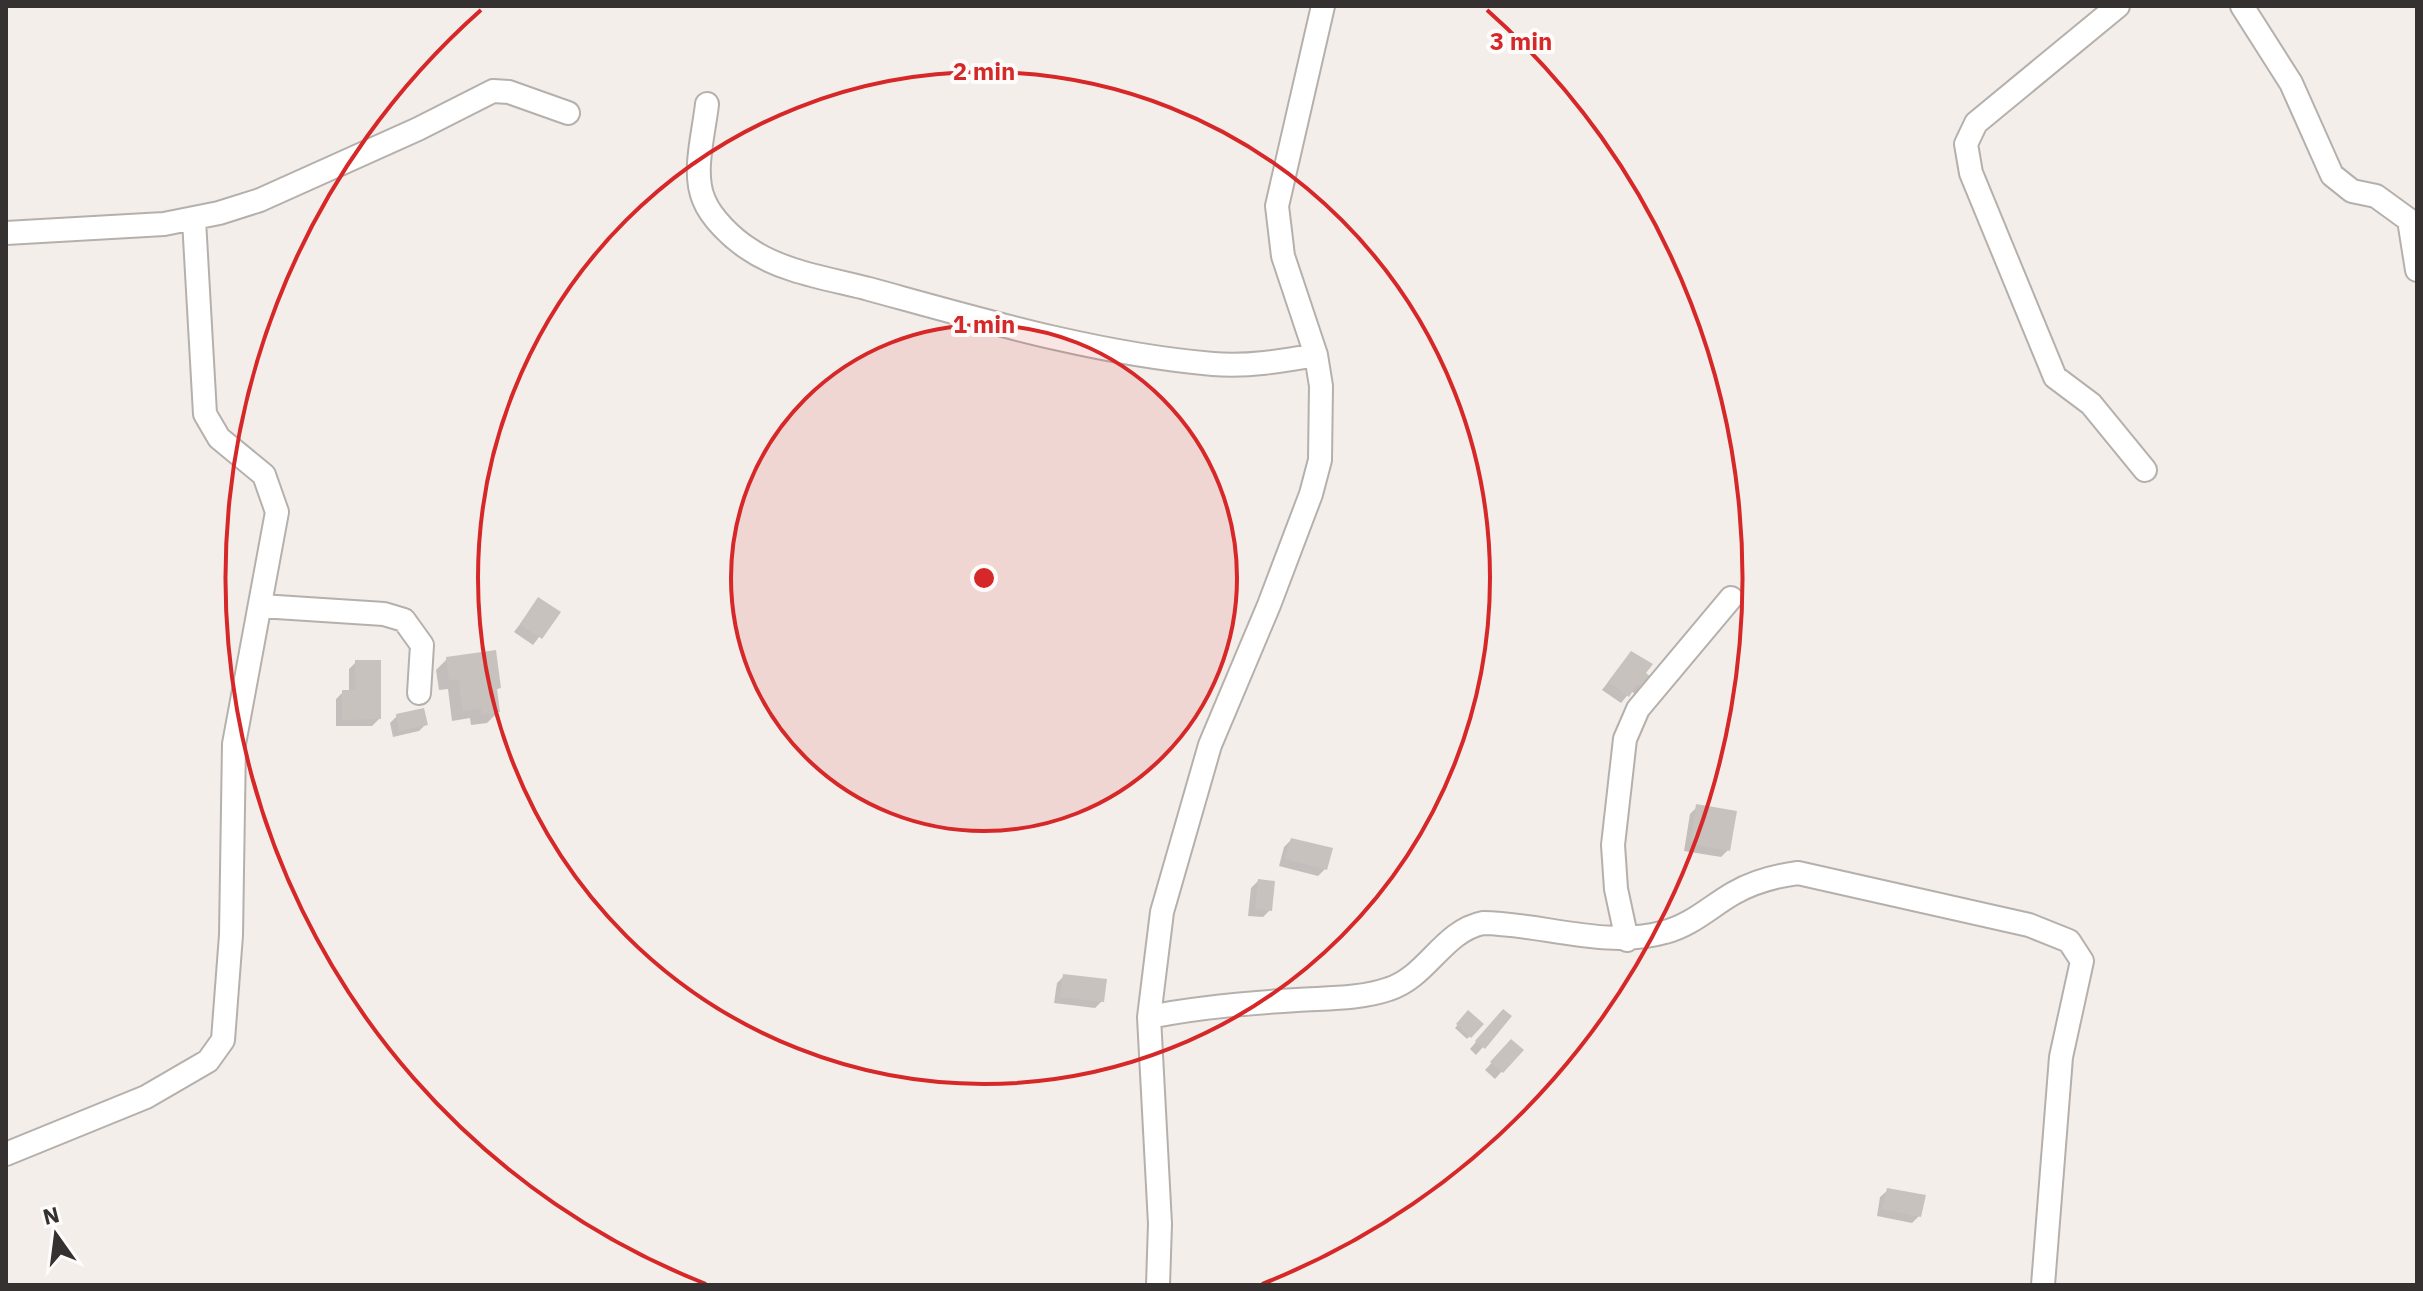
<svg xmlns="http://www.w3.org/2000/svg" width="2423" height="1291" font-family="'IBM Plex Sans',sans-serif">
  <rect width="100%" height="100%" fill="#f4eeea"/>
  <path fill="#0003" d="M539 599 558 612 533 645 514 632Z
    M447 659 499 687 495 692 498 712 487 723 471 725 470 718 452 721 448 689 439 690 436 670Z
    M1624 661 1654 682 1640 698 1631 691 1621 703 1602 690Z
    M356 662 379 719 372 726H336V699L343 692H349V669Z
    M397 716 426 724 419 731 393 737 390 723Z
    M1697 807 1728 850 1721 857 1684 851 1690 814Z
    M1291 840 1325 869 1318 876 1279 866 1284 847Z
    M1258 881 1270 910 1263 917 1248 916 1251 888Z
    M1064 976 1102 1001 1095 1008 1054 1003 1057 983Z
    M1468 1013 1481 1024 1467 1039 1455 1028Z
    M1509 1017 1476 1055 1470 1049 1496 1018Z
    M1511 1042 1521 1050 1495 1079 1485 1070Z
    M1888 1190 1919 1216 1912 1223 1877 1216 1880 1197Z"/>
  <path fill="#c7c2be" d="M538 597 561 612 542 639 520 624Z
    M496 650 501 688 497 689 500 712 481 715V708L463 711 458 679 449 680 446 657Z
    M1631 651 1653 664 1646 673 1657 682 1648 692 1637 684 1629 697 1608 682Z
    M355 660H381V719L342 720V690H355Z
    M424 708 428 725 399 731 396 714Z
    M1696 804 1737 811 1730 851 1690 844Z
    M1291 838 1333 848 1327 870 1285 859Z
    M1258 879 1275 881 1272 911 1255 909Z
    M1063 974 1107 979 1104 1002 1060 997Z
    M1503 1009 1512 1016 1485 1049 1475 1041Z
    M1468 1010 1484 1024 1471 1038 1456 1024Z
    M1511 1039 1524 1050 1503 1073 1490 1062Z
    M1887 1188 1926 1195 1921 1217 1882 1209Z"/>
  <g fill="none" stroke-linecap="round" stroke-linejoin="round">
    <defs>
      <path id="street" d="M2118 6 1976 123 1966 144 1971 173 2055 377 2091 404 2145 470
        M2242 6 2291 83 2332 175 2352 191 2376 196 2409 220 2417 270
        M707 104C704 133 692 173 704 200 711 218 733 239 749 249 782 272 831 279 869 289 982 320 1096 354 1213 364 1248 367 1282 361 1316 355
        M6 233 164 224 219 213 260 200 418 129 493 91 509 92 568 113
        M261 606 384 614 404 620 422 645 419 693
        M1627 940 1616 889 1613 845 1625 739 1638 709 1731 598
        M1149 1017C1198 1007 1247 1003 1297 1000 1327 998 1360 999 1389 989 1427 977 1443 931 1483 923 1544 924 1606 949 1665 932 1692 925 1711 906 1734 893 1755 881 1775 876 1798 873L2029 925 2069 941 2082 961 2061 1057 2043 1285
        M6 1154 146 1097 208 1061 223 1040 231 935 234 744 277 512 264 475 219 438 205 414 194 220
        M1158 1285 1160 1224 1149 1017 1162 912 1210 745 1269 605 1311 494 1320 460 1321 386 1316 355 1283 256 1277 206 1323 6"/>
    </defs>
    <use href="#street" stroke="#b5b0ac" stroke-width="26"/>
    <use href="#street" stroke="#fff" stroke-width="22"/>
  </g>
  <circle cx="984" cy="578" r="253" fill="#d62828" fill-opacity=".12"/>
  <g fill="none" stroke="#d62828" stroke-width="4">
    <circle cx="984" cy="578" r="253"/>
    <circle cx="984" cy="578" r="506"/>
    <path d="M706 1284A759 759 0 0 1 481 10M1487 10A759 759 0 0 1 1262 1284"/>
  </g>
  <circle cx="984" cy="578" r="12" fill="#d62828" stroke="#fefcfb" stroke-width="4"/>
  <g font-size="24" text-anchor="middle" font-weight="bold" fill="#d62828" stroke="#fefcfb" stroke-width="8" stroke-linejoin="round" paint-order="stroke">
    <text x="1521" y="50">3 min</text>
    <text x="984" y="80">2 min</text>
    <text x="984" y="333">1 min</text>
  </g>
  <rect width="2423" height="1291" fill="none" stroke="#343130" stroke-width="16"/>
  <g transform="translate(56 1235) rotate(346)" stroke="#fefcfb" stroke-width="6" paint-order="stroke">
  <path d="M0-6L14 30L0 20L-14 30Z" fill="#343130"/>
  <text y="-12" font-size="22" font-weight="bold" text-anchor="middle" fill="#343130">N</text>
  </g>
</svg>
